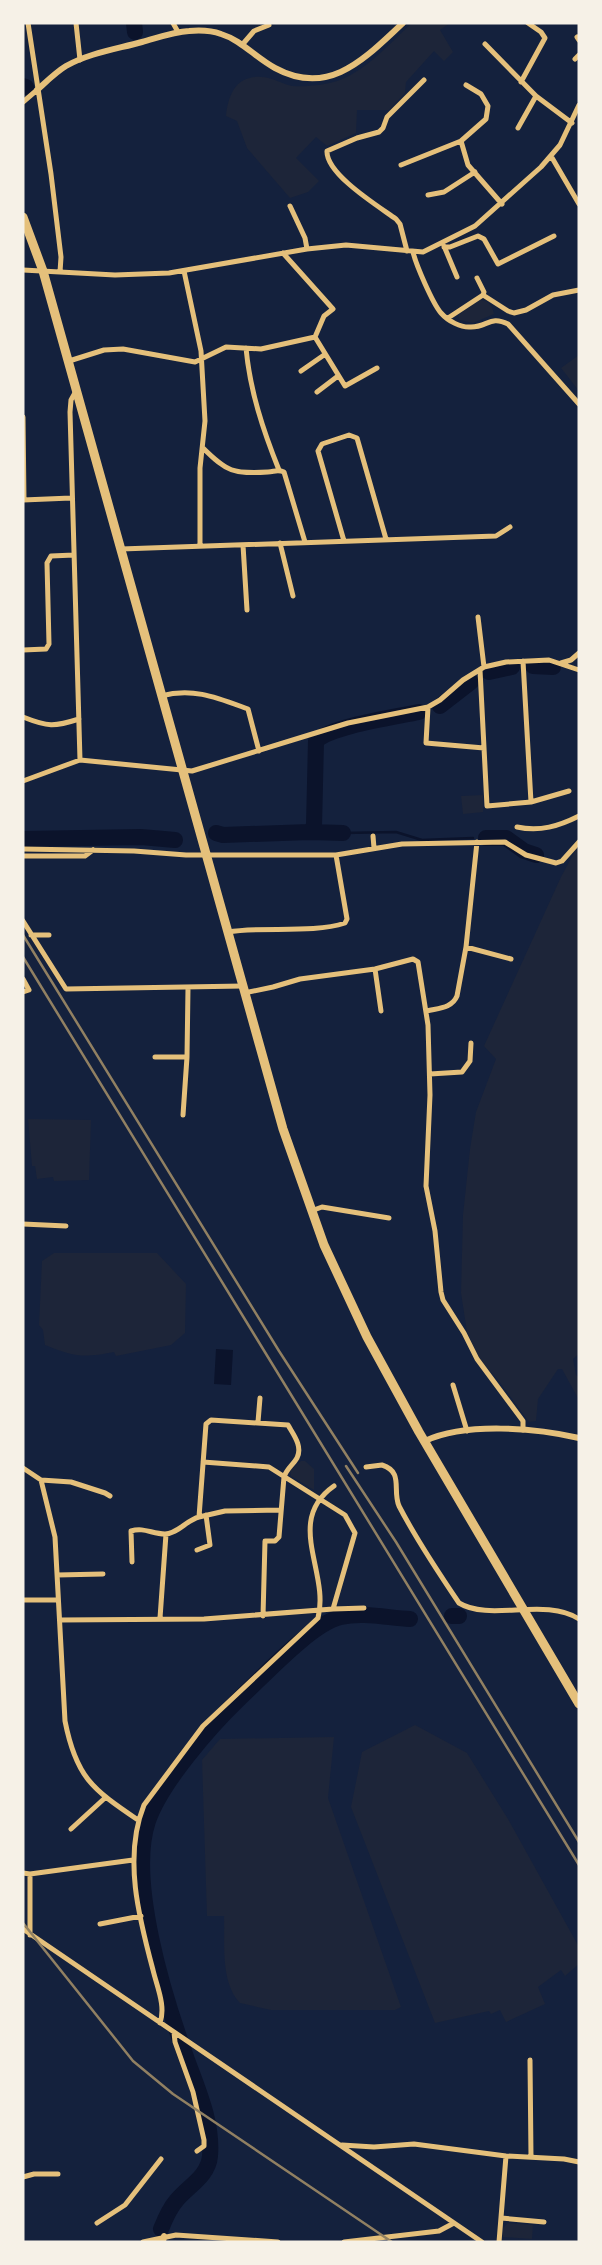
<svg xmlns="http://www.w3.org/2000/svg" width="602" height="2265" font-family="Lato,sans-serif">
  <rect width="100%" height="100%" fill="#14213d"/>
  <path fill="#1d2539" d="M412 23H450L440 30 453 52 444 61 434 51 406 82 405 93 389 110H357L356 133 327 146 316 137 296 158 319 181 308 192 290 198 247 148 237 121 226 116C228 95 236 75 261 77 272 77 282 84 292 86 307 87 326 85 340 80 368 69 391 42 412 23Z
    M480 300C489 301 492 305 494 314L473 323 460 320 458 315Z
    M579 355V391L561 368Z
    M483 795V812L463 814 461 796Z
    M579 848V1354L573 1359 576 1375 579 1377V1400L562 1369H558L538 1399 536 1421 529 1422 498 1380 479 1359 467 1332 461 1293 463 1215 470 1149 476 1112 496 1059 484 1046 561 877 575 851Z
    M28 1119 91 1120 89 1180 54 1181 53 1177 37 1179 35 1166H32Z
    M54 1253H157L186 1284 185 1333 171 1345 116 1356 114 1352C84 1358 74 1357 45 1345L43 1330 39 1325 42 1261Z
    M301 1461H305L314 1469V1490L291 1476 290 1470Z
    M415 1725 467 1753 508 1819 579 1947V1964L565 1976 561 1970 538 1987 545 2004 506 2022 500 2010 491 2014 489 2011 435 2023 351 1807 362 1752Z
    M334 1737 328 1798 401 2007 395 2010H271L240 2003C220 1982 225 1943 224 1916H207L202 1760 220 1739Z
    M508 2223 533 2225 532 2239 503 2237V2228Z"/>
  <path fill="#0b132b" d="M216 1349 233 1350 231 1385 214 1384Z"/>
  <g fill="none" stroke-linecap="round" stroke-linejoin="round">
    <path stroke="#0b132b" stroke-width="2.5" d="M343 833 396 832 422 840 473 838"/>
    <path stroke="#0b132b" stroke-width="16" d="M134 23 135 32
      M23 86 26 87
      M533 666 553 667
      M489 672 512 667
      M440 706 471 682
      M310 832 343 833
      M216 833 223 835 310 832 314 826 316 741C331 726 396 717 419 712
      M486 838H506L524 851 536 855
      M23 839 141 837 175 840
      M452 1616H459
      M161 2229C165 2219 169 2209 176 2201 188 2186 208 2177 210 2156 213 2120 196 2086 185 2054 164 1996 128 1880 148 1821 161 1783 210 1727 239 1699 263 1677 312 1623 341 1617 363 1612 388 1618 410 1619"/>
    <path stroke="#e5c07b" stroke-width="5" d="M28 23 51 174 61 257 60 272
      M76 23 80 60
      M173 23 178 32
      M577 37 579 40
      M485 44 536 96 572 123
      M242 45 254 31 269 25
      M575 59 579 55
      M521 82 545 38 541 32 528 23
      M23 102 37 90
      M518 128 536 96
      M461 141 486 119 488 106 481 94 466 85
      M551 156 579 204
      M401 165 461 141 468 165 502 204
      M428 195 444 192 475 172
      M290 206 305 238 307 249
      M444 246 457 277
      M444 247H450L478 236 484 239 498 264 554 236
      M407 251 400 224 396 219C378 206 326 174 327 151L357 138 379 132 383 128 387 117 424 80
      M413 252C416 265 433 304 441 313 448 321 461 328 471 327 488 327 490 315 508 324L579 404
      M23 270 115 275 169 273 307 249 346 245 423 252 475 226 541 167 560 145 579 105
      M184 271 201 351 205 421 200 468V546
      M477 278 484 292 483 295
      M448 318 483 295 508 311 514 313 526 310 553 295 579 290
      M315 337 345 386 377 368
      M246 348C250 391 263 430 279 470
      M69 361 104 350 123 349 195 362 226 347 261 349 315 337 324 316 333 309 283 253
      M301 371 324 355
      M76 391 71 400 70 412 80 760
      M317 392 338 376
      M23 417 24 500
      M203 448C227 472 233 474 268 472 274 472 277 469 284 472L305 542
      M23 500 71 498
      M344 541 318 451 322 444 349 435 357 438 386 539
      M280 543 293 596
      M243 545 247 610
      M121 549 496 536 510 527
      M478 617 484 667
      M23 650 46 649 49 644 47 563 51 556 74 555
      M561 663 571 660 579 653
      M480 670 487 806 531 802 523 661
      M161 696C193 687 218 698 248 709L259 751
      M428 707 426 743 484 748
      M23 717C48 727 54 727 79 719
      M23 781 80 760 192 771 348 723 428 707 440 700 463 680 484 667 506 662 549 660 579 670
      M531 802 569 791
      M517 827C540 832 559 826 579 816
      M373 836 374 848
      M23 849 134 851 186 855H336L402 844 505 842 526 855 556 863 562 861 579 842
      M23 856H85L93 850
      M23 921 66 989 243 986
      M228 932C263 926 312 934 345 923L347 919 336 855
      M31 935H49
      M466 947 511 959
      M375 969 381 1011
      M23 979 29 990 23 992
      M244 993 273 987 300 979 375 969 413 959 418 962 428 1025 430 1095 426 1186 435 1231 441 1292 443 1300 464 1333 477 1359 523 1421V1430
      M427 1011C439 1008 452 1008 457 996L466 947 477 842
      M155 1057H187
      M430 1074 462 1072 470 1061 471 1043
      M183 1115 187 1057 188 988
      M311 1211 322 1207 389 1218
      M23 1224 66 1226
      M453 1385 467 1431
      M258 1422 260 1398
      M203 1462 269 1467 345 1515 355 1533 333 1609
      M366 1467 382 1465C404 1472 392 1490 399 1506 416 1539 438 1572 459 1603 490 1622 545 1597 579 1619
      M23 1468 41 1480 55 1537 65 1721C76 1777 92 1789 138 1820
      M41 1480 71 1482 105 1493 110 1496
      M197 1550 210 1545 206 1515
      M132 1562 131 1531C144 1527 152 1534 165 1534 177 1534 187 1520 199 1517
      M57 1575 103 1574
      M23 1600H58
      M263 1616 265 1541H275L279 1537 284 1477C287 1468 293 1465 297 1458 303 1446 293 1434 288 1425L211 1420 206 1424 199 1517 225 1511 280 1510
      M160 1618 166 1534
      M60 1620 204 1619 333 1609 364 1608
      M71 1829 106 1797
      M23 1873 30 1874 133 1860
      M30 1874V1935
      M100 1924 141 1916
      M23 1929 482 2242
      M160 2023C166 2006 157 1987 153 1970 139 1918 123 1857 144 1805L203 1726 318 1618C330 1572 284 1521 334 1486
      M174 2032 175 2042 193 2092 204 2140V2146L197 2151
      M530 2060 531 2157
      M342 2145 374 2147 414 2144 506 2156 564 2159 579 2162
      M23 2177 34 2174H58
      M501 2218 544 2222
      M97 2223 125 2205 161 2159
      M143 2242 176 2235 278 2242
      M344 2242 439 2231 454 2223
      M499 2242 506 2156"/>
    <path stroke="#e5c07b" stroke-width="6" d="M37 90C46 82 56 72 66 66 89 53 117 49 142 42 157 38 173 32 189 31 200 30 210 30 221 34 241 40 256 58 275 68 330 98 366 57 403 23
      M425 1441C466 1422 535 1428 579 1438
      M163 2242 164 2236"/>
    <path stroke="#e5c07b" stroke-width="9" d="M23 217 43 271 283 1129 324 1245 367 1337 419 1432 579 1704"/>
    <path stroke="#918062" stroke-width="2.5" d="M23 935 279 1351 358 1473
      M23 957 579 1865
      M346 1466 396 1542 579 1842
      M23 1923 133 2061 173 2094 392 2242"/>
  </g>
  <rect width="602" height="2265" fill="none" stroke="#f6f1e7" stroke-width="49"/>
</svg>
